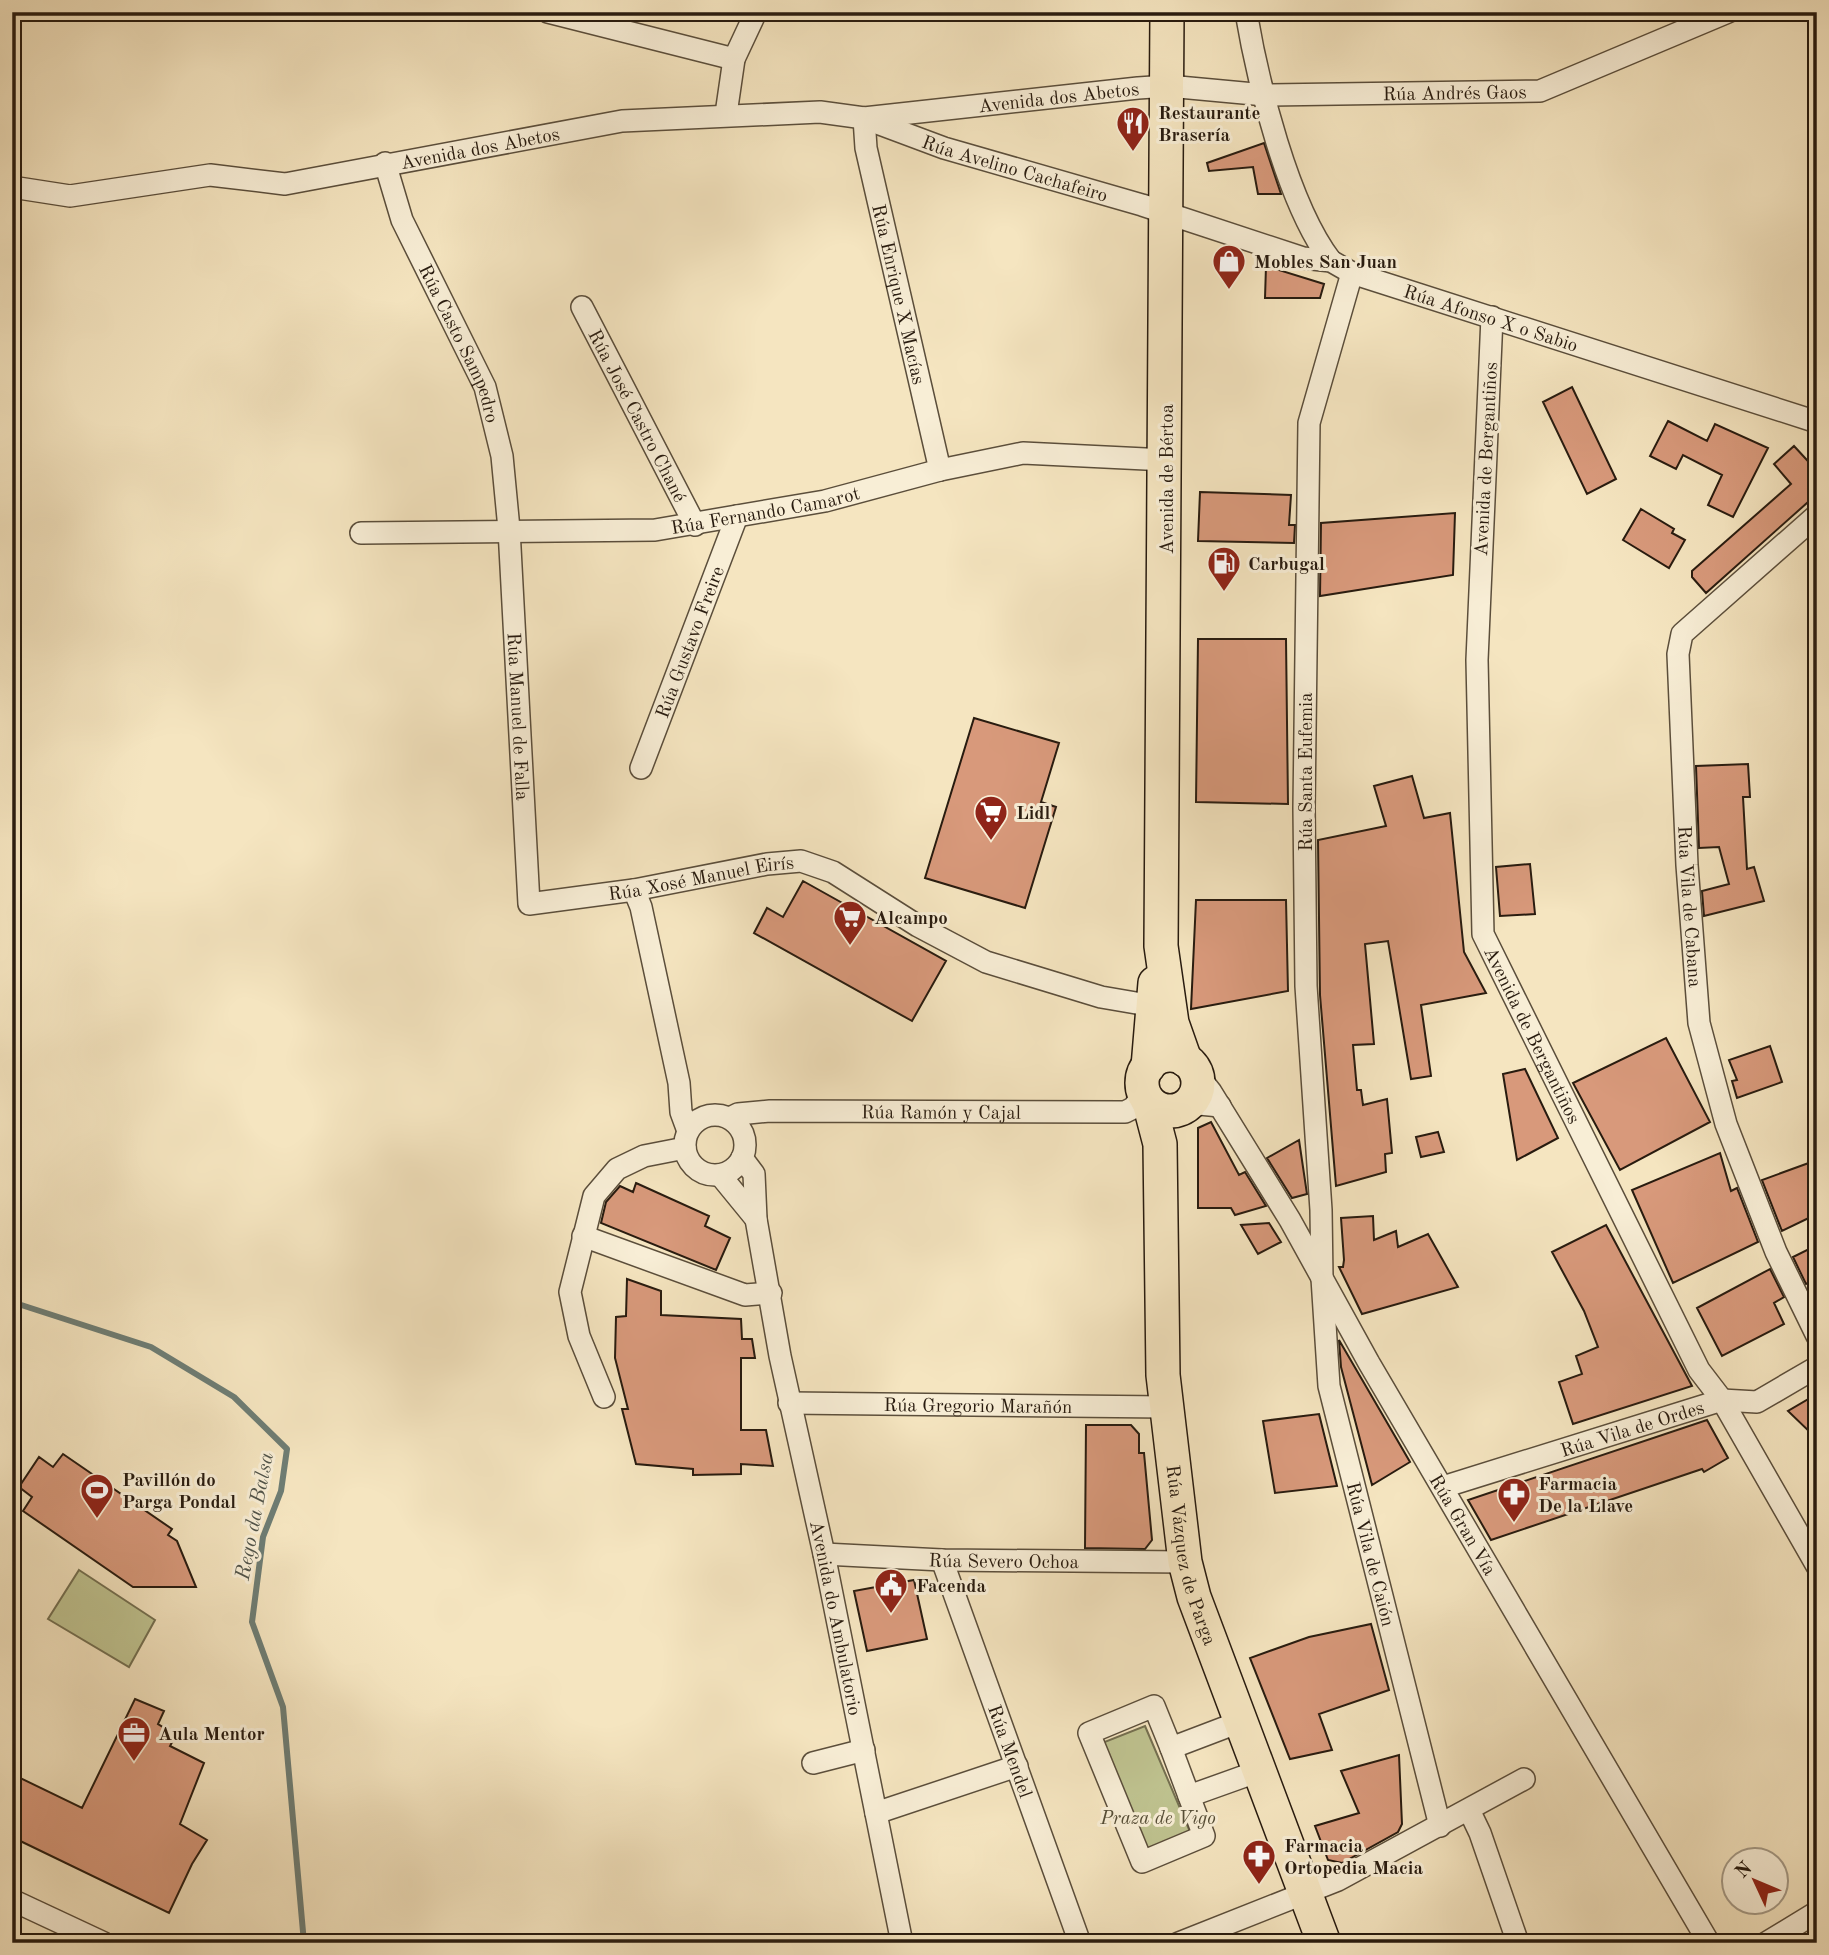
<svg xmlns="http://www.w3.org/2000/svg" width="1829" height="1955" font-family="'Old Standard TT',serif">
  <rect width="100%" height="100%" fill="#f5e5c0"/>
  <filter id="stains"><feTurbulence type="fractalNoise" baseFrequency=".00286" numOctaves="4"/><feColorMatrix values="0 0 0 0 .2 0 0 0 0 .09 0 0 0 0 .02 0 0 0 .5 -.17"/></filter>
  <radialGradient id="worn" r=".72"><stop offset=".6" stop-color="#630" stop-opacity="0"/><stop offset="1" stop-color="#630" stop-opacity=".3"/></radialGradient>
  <path fill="#bfc390" stroke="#746f50" stroke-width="2" d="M79 1570 155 1620 129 1667 48 1619Z
    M1145 1726 1191 1834 1148 1853 1102 1743Z"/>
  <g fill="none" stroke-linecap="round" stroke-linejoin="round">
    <path stroke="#6e7d74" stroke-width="6" d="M12 1302 151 1347 234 1397 287 1449 281 1491 263 1537 252 1622 283 1707 304 1943"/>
  </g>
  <path fill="#d8997b" stroke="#281b0f" stroke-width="2" d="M1264 143 1281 194H1258L1253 167 1209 171 1207 163Z
    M1266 266 1324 284 1320 298H1265Z
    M1572 387 1616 479 1587 494 1543 402Z
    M1668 421 1707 441 1715 424 1768 448 1733 517 1708 505 1722 475 1683 455 1676 469 1650 456Z
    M1794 446 1817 471V494L1706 593 1692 577V571L1791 484 1774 464Z
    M1200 492 1291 495 1289 525H1295L1294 543 1198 541Z
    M1641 509 1674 529 1672 533 1685 540 1669 568 1623 540Z
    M1455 513 1453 575 1320 596 1321 523Z
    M1198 639H1286L1288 804 1196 802Z
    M974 718 1059 743 1041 802 1056 807 1025 908 925 878Z
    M1748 764 1750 797H1743L1747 869 1754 867 1764 901 1704 916 1702 891 1729 884 1719 847 1699 848 1696 766Z
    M1412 776 1424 818 1450 813 1464 952 1486 993 1421 1005 1431 1076 1411 1079 1388 941 1365 944 1374 1044 1353 1045 1357 1090H1361L1363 1105 1387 1099 1392 1153 1385 1154 1386 1172 1336 1186 1320 995 1318 840 1386 826 1374 786Z
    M1530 864 1535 914 1500 916 1496 867Z
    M803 881 946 961 912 1021 754 933 767 908 783 917Z
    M1196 900H1286L1288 991 1191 1009Z
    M1666 1038 1710 1122 1620 1170 1573 1083Z
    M1770 1046 1782 1082 1737 1098 1732 1081 1737 1080 1729 1060Z
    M1525 1069 1558 1138 1517 1160 1503 1074Z
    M1211 1122 1239 1175 1245 1172 1266 1206 1235 1215 1231 1208H1198V1128Z
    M1438 1132 1444 1152 1421 1157 1416 1137Z
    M1299 1140 1307 1194 1292 1198 1267 1158Z
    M1720 1153 1731 1191 1737 1188 1758 1242 1673 1283 1632 1190Z
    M1817 1160V1214L1782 1231 1762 1180Z
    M636 1183 709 1216 705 1226 730 1238 716 1270 601 1223 606 1202 620 1186 633 1192Z
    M1373 1216 1374 1240 1396 1231 1398 1247 1428 1234 1458 1287 1362 1314 1339 1267H1343L1344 1260 1341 1218Z
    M1269 1223 1281 1242 1258 1254 1241 1225Z
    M1606 1225 1692 1386 1573 1424 1559 1382 1582 1374 1576 1356 1598 1347 1584 1311 1552 1252Z
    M1817 1245V1279L1806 1284 1793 1257Z
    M1770 1269 1784 1297 1774 1303 1784 1324 1722 1356 1697 1308Z
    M627 1279 661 1291V1315L741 1319 742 1339H752L755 1358H741V1430H766L773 1466 741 1464V1474L693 1475V1469L636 1464 622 1409H628L615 1358 616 1317 626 1316Z
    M1339 1340 1410 1462 1372 1485 1341 1367Z
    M1817 1394V1439L1788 1411Z
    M1319 1414 1337 1486 1275 1493 1263 1421Z
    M1707 1420 1728 1458 1704 1472 1702 1469 1491 1540 1468 1500Z
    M1086 1425H1131L1139 1434V1453H1144L1152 1540 1145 1549 1085 1548Z
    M63 1454 172 1529 168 1535 177 1541 196 1587H133L23 1511 32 1497 19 1487 39 1457 53 1467Z
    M914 1580 927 1639 867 1651 854 1591Z
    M1371 1624 1389 1690 1319 1714 1332 1750 1290 1759 1250 1658 1309 1637Z
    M135 1699 164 1711 158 1724 176 1735 170 1746 204 1763 180 1824 207 1840 192 1864 169 1913 12 1837V1774L82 1808Z
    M1399 1755 1402 1824 1398 1832 1342 1863 1328 1860 1315 1826 1359 1813 1341 1771Z"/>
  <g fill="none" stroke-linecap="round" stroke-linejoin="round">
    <defs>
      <g id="street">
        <path d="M548 12 734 59"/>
        <path d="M1246 12C1258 83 1288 205 1331 261"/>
        <path d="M726 114 734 59 756 12"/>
        <path id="s1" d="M864 118 866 148 940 470"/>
        <path id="s2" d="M869 120 944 148 1142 205 1303 258 1331 261 1352 273 1817 422"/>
        <path id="s3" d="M385 163 402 220 485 387 502 456 509 529 529 904 634 890 767 864 801 861 833 872 918 926 986 962 1101 997 1136 1003"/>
        <path id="s4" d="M12 187 70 196 210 175 285 184 622 121 820 112 864 118 1138 88 1168 86 1265 95 1540 91 1728 12"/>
        <path id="s5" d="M1352 273 1309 423 1304 808 1306 986 1321 1210 1322 1278 1329 1386 1440 1826"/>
        <path id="s6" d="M582 307 695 525"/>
        <path id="s7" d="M1492 317 1477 660 1483 934 1699 1370 1722 1400 1817 1566"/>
        <path id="s8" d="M1817 515 1682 634 1678 654 1687 865 1699 1023 1726 1124 1776 1252 1817 1336"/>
        <path id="s9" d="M361 533 655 530 825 501 940 470 1023 453 1166 460"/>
        <path id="s10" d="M641 768 737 516"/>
        <path d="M634 890 641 907 679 1083 681 1112 688 1131"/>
        <path id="s11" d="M1196 1073 1211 1092 1290 1220 1369 1363 1709 1943"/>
        <path d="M1189 1103 1220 1106"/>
        <circle cx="715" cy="1145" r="30"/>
        <path id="s12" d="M730 1118 738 1114 770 1111 1125 1112 1133 1108 1144 1094"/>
        <path id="s13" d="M742 1158 754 1174 756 1219 780 1356 824 1554 902 1943"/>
        <path d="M720 1175 756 1219"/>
        <path d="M583 1236 745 1295 771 1293"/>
        <path d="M604 1397 579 1336 570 1292 594 1196 617 1169 644 1156 685 1148"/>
        <path id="s14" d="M789 1403 1166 1407"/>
        <path id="s15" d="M1443 1487 1722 1400 1757 1402 1817 1367"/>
        <path id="s16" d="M824 1554 942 1560 1185 1562"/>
        <path id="s17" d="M942 1560 1080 1943"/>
        <path d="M1242 1721 1171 1748 1154 1706 1089 1733 1142 1862 1204 1836 1189 1796 1259 1771"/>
        <path d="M1171 1748 1189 1796"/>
        <path d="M813 1763 864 1750"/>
        <path d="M1469 1810 1480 1833 1518 1943"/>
        <path d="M876 1813 1017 1766"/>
        <path d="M12 1900 104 1943"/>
        <path d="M1179 1943 1338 1880 1524 1779"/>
        <path d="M1766 1943 1817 1912"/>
      </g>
      <g id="primary">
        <path d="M1167 12 1161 946 1172 1023 1185 1060"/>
        <circle cx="1170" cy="1083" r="28"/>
        <path d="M1148 1067 1155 983"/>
        <path id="s18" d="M1149 1102 1160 1144 1163 1375 1185 1562 1194 1597 1324 1943"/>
      </g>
    </defs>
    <use href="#street" stroke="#5b4e3b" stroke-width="24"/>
    <use href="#primary" stroke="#281b0f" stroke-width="36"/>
    <use href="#street" stroke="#f8eed6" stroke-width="21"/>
    <use href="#primary" stroke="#f5e5c0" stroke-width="33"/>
  </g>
  <defs>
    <symbol id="restaurant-pin" viewBox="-11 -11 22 30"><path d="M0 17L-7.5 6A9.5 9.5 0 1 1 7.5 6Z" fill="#8f2418" stroke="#f8eed6"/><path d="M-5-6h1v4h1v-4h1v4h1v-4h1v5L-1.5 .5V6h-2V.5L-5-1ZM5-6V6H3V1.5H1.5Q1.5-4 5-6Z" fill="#fff"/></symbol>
    <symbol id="shop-pin" viewBox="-11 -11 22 30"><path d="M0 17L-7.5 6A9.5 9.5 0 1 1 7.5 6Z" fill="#8f2418" stroke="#f8eed6"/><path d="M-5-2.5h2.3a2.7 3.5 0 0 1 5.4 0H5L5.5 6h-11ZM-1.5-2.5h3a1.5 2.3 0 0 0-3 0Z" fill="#fff"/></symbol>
    <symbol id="fuel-pin" viewBox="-11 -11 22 30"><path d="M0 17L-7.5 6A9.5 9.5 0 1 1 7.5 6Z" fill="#8f2418" stroke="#f8eed6"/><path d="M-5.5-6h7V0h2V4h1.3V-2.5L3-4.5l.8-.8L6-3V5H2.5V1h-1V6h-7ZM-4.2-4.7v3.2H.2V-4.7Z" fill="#fff"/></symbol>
    <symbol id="supermarket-pin" viewBox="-11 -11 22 30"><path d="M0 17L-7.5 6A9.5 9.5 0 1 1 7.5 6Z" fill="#8f2418" stroke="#f8eed6"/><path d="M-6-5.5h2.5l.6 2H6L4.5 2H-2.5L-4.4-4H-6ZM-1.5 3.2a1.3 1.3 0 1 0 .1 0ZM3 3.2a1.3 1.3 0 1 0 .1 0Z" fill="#fff"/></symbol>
    <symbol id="stadium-pin" viewBox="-11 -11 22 30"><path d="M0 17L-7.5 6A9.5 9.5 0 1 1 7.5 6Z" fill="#8f2418" stroke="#f8eed6"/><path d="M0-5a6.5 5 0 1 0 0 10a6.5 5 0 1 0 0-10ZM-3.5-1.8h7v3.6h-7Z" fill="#fff"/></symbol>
    <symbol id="pharmacy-pin" viewBox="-11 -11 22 30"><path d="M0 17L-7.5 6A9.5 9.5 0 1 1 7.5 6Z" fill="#8f2418" stroke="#f8eed6"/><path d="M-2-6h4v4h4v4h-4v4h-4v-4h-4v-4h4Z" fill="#fff"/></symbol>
    <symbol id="civic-pin" viewBox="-11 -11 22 30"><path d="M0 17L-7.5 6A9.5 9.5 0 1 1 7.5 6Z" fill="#8f2418" stroke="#f8eed6"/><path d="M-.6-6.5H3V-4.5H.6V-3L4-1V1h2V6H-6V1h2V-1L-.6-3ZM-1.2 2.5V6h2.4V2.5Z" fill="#fff"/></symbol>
    <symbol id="office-pin" viewBox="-11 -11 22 30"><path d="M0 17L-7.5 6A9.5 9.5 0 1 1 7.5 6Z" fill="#8f2418" stroke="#f8eed6"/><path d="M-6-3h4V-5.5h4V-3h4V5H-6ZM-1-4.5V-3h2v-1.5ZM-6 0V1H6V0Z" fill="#fff"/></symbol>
  </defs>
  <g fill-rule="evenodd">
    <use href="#restaurant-pin" x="1114" y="104" width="38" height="52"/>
    <use href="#shop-pin" x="1210" y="242" width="38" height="52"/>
    <use href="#fuel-pin" x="1205" y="544" width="38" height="52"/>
    <use href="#supermarket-pin" x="972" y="793" width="38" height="52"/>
    <use href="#supermarket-pin" x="831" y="898" width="38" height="52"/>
    <use href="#stadium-pin" x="78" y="1471" width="38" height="52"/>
    <use href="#pharmacy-pin" x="1495" y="1475" width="38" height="52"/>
    <use href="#civic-pin" x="872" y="1566" width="38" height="52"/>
    <use href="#office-pin" x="115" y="1714" width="38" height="52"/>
    <use href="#pharmacy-pin" x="1240" y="1837" width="38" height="52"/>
  </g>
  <g text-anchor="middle" stroke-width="6" stroke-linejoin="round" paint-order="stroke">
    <g font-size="19" fill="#281b0f" stroke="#f8eed6">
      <text dy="7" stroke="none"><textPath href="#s4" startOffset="1454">Rúa Andrés Gaos</textPath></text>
      <text dy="7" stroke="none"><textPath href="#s4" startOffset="1057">Avenida dos Abetos</textPath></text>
      <text dy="7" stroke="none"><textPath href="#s4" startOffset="474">Avenida dos Abetos</textPath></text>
      <text dy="7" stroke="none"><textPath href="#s2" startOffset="154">Rúa Avelino Cachafeiro</textPath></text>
      <text dy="7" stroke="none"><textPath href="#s1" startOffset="180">Rúa Enrique X Macías</textPath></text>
      <text dy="7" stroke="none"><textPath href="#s2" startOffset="654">Rúa Afonso X o Sabio</textPath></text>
      <text dy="7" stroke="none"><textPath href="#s3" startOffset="196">Rúa Casto Sampedro</textPath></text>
      <text dy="7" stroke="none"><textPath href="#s6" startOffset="122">Rúa José Castro Chané</textPath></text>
      <text transform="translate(1485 459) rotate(-87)" y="7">Avenida de Bergantiños</text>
      <text transform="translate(1166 479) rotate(-90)" y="7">Avenida de Bértoa</text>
      <text dy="7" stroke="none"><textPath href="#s9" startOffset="406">Rúa Fernando Camarot</textPath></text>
      <text dy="7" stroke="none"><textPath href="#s10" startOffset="135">Rúa Gustavo Freire</textPath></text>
      <text dy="7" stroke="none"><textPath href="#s3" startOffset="578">Rúa Manuel de Falla</textPath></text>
      <text transform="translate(1305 772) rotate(-90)" y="7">Rúa Santa Eufemia</text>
      <text dy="7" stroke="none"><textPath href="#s3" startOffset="940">Rúa Xosé Manuel Eirís</textPath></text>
      <text dy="7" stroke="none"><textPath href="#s8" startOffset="453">Rúa Vila de Cabana</textPath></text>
      <text dy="7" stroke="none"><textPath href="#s7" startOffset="730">Avenida de Bergantiños</textPath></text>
      <text dy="7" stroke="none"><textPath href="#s12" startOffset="212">Rúa Ramón y Cajal</textPath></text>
      <text dy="7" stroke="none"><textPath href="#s14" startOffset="189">Rúa Gregorio Marañón</textPath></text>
      <text dy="7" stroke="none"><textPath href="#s15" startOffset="198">Rúa Vila de Ordes</textPath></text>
      <text dy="7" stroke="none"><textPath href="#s11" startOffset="525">Rúa Gran Vía</textPath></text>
      <text dy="7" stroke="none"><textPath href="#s18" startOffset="457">Rúa Vázquez de Parga</textPath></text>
      <text dy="7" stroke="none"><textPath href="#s5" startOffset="1293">Rúa Vila de Caión</textPath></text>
      <text dy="7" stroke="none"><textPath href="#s16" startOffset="180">Rúa Severo Ochoa</textPath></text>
      <text dy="7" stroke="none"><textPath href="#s13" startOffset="472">Avenida do Ambulatorio</textPath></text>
      <text dy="7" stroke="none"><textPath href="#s17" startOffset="203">Rúa Mendel</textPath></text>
    </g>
    <g font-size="19" font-weight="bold" fill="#281b0f" stroke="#f8eed6" text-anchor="start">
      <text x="1158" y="119">Restaurante<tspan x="1158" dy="22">Brasería</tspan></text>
      <text x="1254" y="268">Mobles San Juan</text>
      <text x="1248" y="570">Carbugal</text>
      <text x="1016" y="819">Lidl</text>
      <text x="874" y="924">Alcampo</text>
      <text x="122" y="1486">Pavillón do<tspan x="122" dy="22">Parga Pondal</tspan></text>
      <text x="1538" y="1490">Farmacia<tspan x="1538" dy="22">De la Llave</tspan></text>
      <text x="916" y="1592">Facenda</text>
      <text x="158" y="1740">Aula Mentor</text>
      <text x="1284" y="1852">Farmacia<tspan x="1284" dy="22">Ortopedia Macia</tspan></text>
    </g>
    <g font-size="19" font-style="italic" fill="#554d36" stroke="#f8eed6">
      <text x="1158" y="1824">Praza de Vigo</text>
    </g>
    <g font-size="21" font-style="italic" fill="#51544a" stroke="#f8eed6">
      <text transform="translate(254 1516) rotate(-79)" y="7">Rego da Balsa</text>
    </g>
  </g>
  <rect width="1829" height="1955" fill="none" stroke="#f5e5c0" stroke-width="42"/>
  <rect x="14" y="14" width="1801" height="1927" fill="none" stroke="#281b0f" stroke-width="3.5"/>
  <rect x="21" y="21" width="1787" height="1913" fill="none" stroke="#281b0f" stroke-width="2"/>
  <g transform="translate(1755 1881) rotate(314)"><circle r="33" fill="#f8eed6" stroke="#a59a86" stroke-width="2"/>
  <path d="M0-5L12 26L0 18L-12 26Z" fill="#8f2418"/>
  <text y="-10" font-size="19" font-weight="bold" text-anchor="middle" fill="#281b0f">N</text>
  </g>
  <rect width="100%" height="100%" filter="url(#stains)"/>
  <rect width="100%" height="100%" fill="url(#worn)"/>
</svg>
